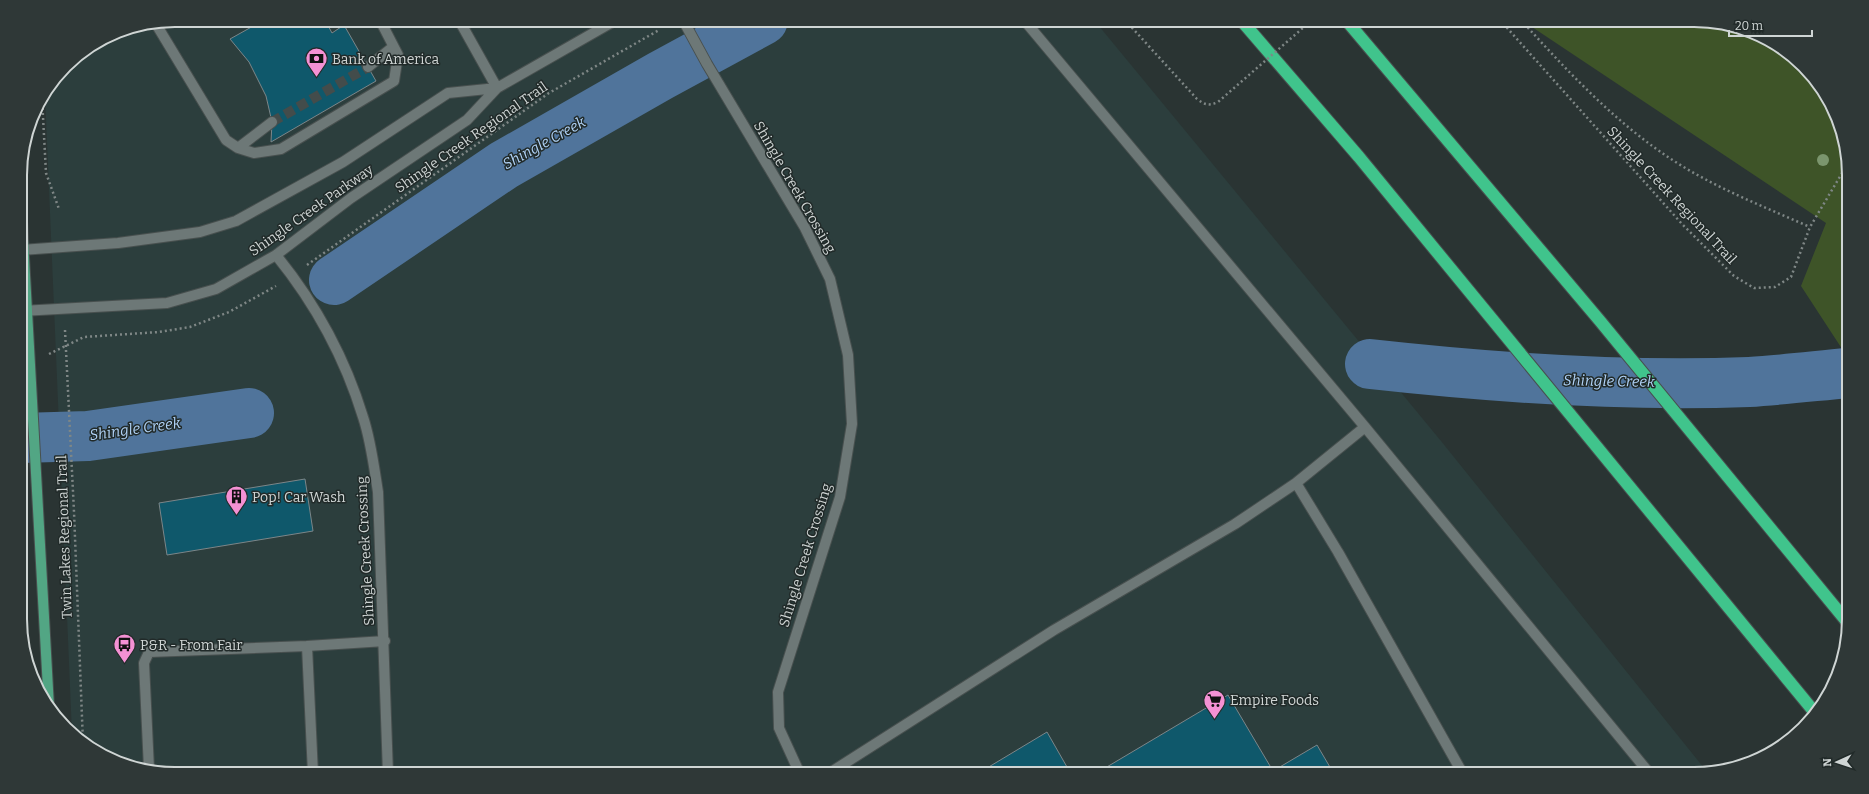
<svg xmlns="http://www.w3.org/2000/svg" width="1869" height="794" font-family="Bitter,serif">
  <rect width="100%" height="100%" fill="#2a3433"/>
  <path fill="#2c3e3d" d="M175 20H1094L1441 441 1708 773 175 774 116 762 81 742 72 734 45 94 73 59 116 32Z"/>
  <path fill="#3e5428" d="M1528 20H1694L1753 32 1788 52 1817 80 1837 115 1848 155V358L1801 286 1826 223 1526 23Z"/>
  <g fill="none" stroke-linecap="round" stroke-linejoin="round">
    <path stroke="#50749b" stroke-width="50" d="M334 280 504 165 660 76 763 20
      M1370 364C1496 378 1622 387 1749 382 1782 380 1815 376 1848 373
      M21 438 88 436 249 413"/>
  </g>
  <path fill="#0f586b" stroke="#7c8689" d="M264 20H325L332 33 344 25 376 81 271 142 272 122 266 96 249 62 230 39Z
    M305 479 313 531 167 555 159 503Z
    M1228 695 1273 771 1317 745 1334 774H1095Z
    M1047 732 1071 774H977Z"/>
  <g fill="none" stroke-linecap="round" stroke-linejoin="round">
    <path stroke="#434c4b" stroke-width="10" stroke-dasharray="10 5" stroke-linecap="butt" d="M272 122 368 67"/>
    <defs>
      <path id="minor" d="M459 20 497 88
        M683 20 707 64 805 228 830 279 848 355 852 424 840 497 778 692 779 728 800 774
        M1024 20 1365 427 1650 774
        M156 24 226 140 238 148 254 153 281 149 394 81 398 55 380 20
        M368 67 393 47
        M238 148 272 122
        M21 250 118 243 200 232 236 221 343 162 448 93 497 88
        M276 255C315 303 345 358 363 417 371 441 374 467 378 492L388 774
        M21 311 167 303 216 289 276 255 351 198 467 120 497 88 616 20
        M1296 483 1338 552 1463 774
        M307 646 385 641
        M149 769 144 663 149 652 307 646 313 774
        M828 774 1054 630 1235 524 1296 483 1365 427"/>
      <path id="major" d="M20 185 49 707"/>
      <path id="highway" d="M1241 20 1359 157 1816 714
        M1346 20 1600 321 1848 623"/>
    </defs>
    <use href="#minor" stroke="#48504f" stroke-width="12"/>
    <use href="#major" stroke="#48504f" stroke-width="12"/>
    <use href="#highway" stroke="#48504f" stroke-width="14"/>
    <path stroke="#7f8786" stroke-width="2.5" stroke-dasharray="2 3" stroke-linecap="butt" d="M1500 20 1682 224 1734 276 1754 288 1775 287 1791 277 1810 227 1848 163
      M1521 20C1569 73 1620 128 1682 166 1723 191 1767 208 1810 227
      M42 98 46 173 59 209
      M307 265 549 93 659 30
      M65 330 74 512 83 743
      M49 354 84 337 159 332 190 327 229 312 276 286"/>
    <use href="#minor" stroke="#6d7877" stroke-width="10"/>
    <use href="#major" stroke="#52a684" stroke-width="10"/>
    <use href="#highway" stroke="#40c48c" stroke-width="12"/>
    <path stroke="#7f8786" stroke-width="2.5" stroke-dasharray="2 3" stroke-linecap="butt" d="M1125 20 1197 99C1205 105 1209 106 1218 102L1312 20"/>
  </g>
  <circle fill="#7b956d" cx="1823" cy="160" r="6"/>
  <defs>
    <symbol id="bank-pin" viewBox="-11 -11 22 30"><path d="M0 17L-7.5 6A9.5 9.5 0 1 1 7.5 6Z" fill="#f491d4" stroke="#212a29"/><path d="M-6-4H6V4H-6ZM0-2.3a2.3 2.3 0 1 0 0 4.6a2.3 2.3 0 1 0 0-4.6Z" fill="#111"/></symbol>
    <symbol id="building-pin" viewBox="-11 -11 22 30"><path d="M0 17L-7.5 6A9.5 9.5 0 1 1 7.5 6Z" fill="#f491d4" stroke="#212a29"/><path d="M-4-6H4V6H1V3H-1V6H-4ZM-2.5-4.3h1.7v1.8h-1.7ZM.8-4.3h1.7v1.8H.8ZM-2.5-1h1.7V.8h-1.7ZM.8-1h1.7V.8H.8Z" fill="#111"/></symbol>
    <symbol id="bus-pin" viewBox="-11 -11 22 30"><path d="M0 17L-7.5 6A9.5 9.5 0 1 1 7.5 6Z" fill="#f491d4" stroke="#212a29"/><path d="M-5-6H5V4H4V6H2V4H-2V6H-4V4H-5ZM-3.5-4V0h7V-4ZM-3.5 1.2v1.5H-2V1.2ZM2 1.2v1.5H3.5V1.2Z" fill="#111"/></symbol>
    <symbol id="supermarket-pin" viewBox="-11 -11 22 30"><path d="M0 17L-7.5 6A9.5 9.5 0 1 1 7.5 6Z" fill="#f491d4" stroke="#212a29"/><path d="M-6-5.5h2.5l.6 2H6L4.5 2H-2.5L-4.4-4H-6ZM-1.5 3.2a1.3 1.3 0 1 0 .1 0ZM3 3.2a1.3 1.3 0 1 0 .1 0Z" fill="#111"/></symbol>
  </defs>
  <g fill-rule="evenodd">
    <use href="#bank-pin" x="304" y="46" width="25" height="34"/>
    <use href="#building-pin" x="224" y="484" width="25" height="34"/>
    <use href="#bus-pin" x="112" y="632" width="25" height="34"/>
    <use href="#supermarket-pin" x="1202" y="688" width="25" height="34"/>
  </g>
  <g text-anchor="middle" stroke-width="3" stroke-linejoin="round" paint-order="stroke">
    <g font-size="14" fill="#cfd5d4" stroke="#212a29" text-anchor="start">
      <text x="332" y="64">Bank of America</text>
      <text x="252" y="502">Pop! Car Wash</text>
      <text x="140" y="650">P&amp;R - From Fair</text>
      <text x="1230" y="705">Empire Foods</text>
    </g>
    <g font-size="14" fill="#cfd5d4" stroke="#212a29">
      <text transform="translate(471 137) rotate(-35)" y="5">Shingle Creek Regional Trail</text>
      <text transform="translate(795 187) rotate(60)" y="5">Shingle Creek Crossing</text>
      <text transform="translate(1672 195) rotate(47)" y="5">Shingle Creek Regional Trail</text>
      <text transform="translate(311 210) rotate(-35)" y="5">Shingle Creek Parkway</text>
      <text transform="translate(64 537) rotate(-92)" y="5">Twin Lakes Regional Trail</text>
      <text transform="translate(365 551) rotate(-93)" y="5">Shingle Creek Crossing</text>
      <text transform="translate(805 555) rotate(-73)" y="5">Shingle Creek Crossing</text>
    </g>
    <g font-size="15" font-style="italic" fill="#b0d2f6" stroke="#212a29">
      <text transform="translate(544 143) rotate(-29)" y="5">Shingle Creek</text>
      <text transform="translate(1609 381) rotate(1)" y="5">Shingle Creek</text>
      <text transform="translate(135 429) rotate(-8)" y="5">Shingle Creek</text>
    </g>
  </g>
  <path d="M0 0H1869V794H0ZM175 27H1694A148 148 0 0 1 1842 175V619A148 148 0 0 1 1694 767H175A148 148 0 0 1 27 619V175A148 148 0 0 1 175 27Z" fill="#2f3837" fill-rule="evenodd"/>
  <path fill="none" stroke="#cfd5d4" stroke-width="2" d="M175 27H1694A148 148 0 0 1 1842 175V619A148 148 0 0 1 1694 767H175A148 148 0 0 1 27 619V175A148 148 0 0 1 175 27Z"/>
  <g transform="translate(1837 762) rotate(267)" stroke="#212a29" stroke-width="3" paint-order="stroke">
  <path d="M0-3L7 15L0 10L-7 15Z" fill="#cfd5d4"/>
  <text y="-6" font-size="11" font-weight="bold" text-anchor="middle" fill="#cfd5d4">N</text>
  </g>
  <path d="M1729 30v6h83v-6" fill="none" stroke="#cfd5d4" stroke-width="2"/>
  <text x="1735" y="30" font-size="12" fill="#cfd5d4" stroke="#212a29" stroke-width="3" paint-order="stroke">20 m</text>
</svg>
